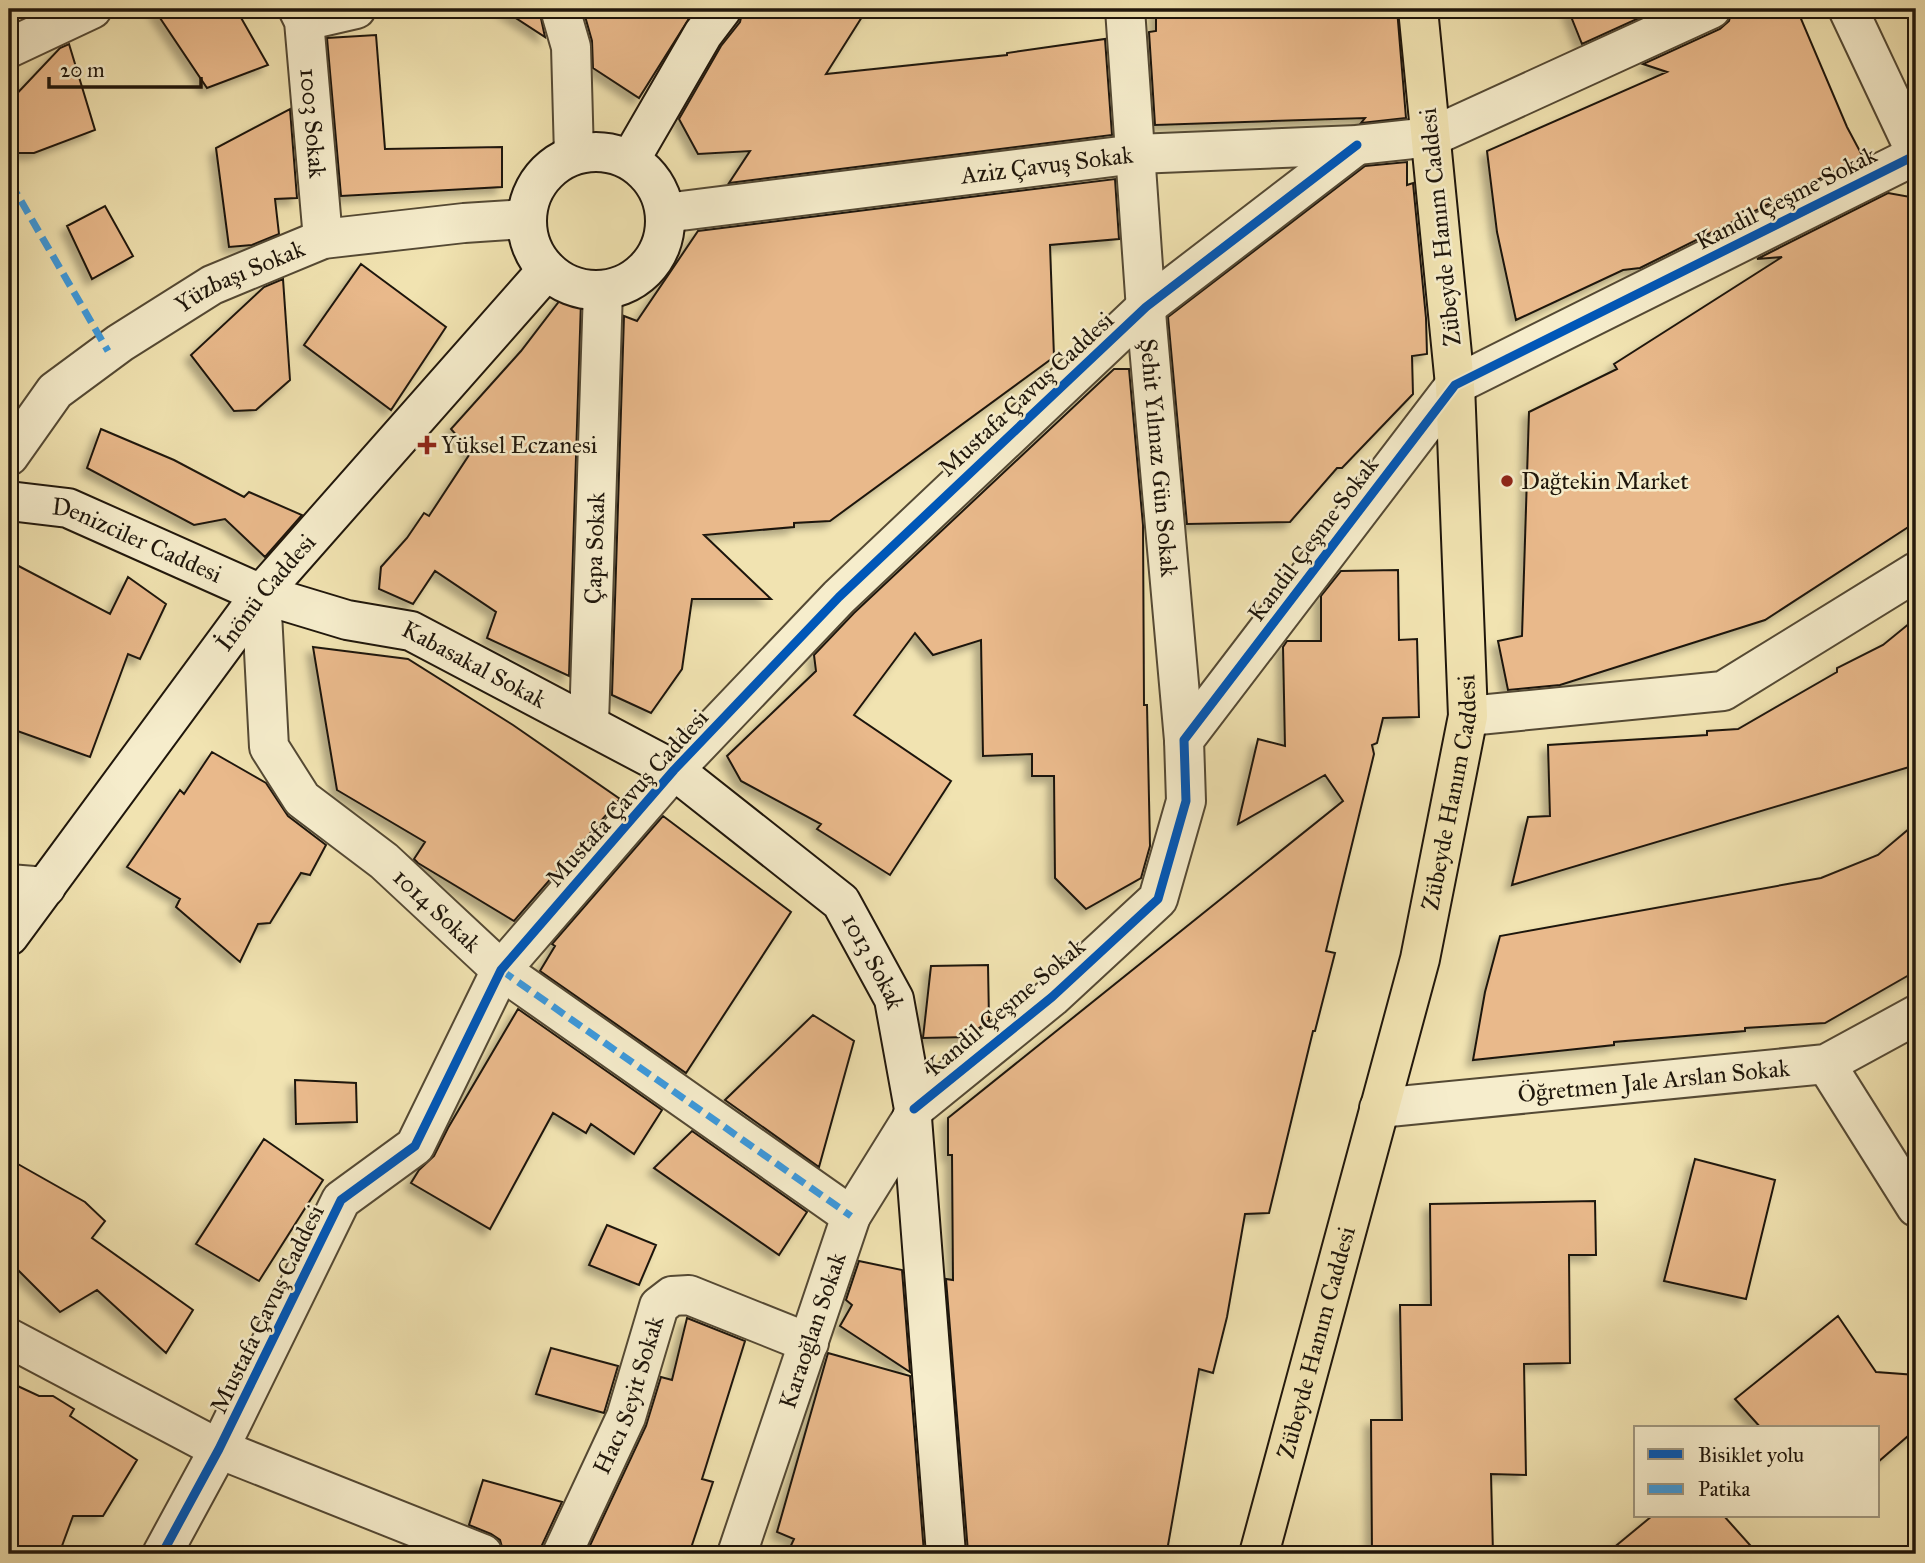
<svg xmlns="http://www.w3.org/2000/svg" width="1925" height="1563" font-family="'IM FELL Great Primer',serif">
  <defs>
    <filter id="shadow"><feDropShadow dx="-6" dy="6" stdDeviation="3.5" flood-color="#0004"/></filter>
  </defs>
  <rect width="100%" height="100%" fill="#f1e3b1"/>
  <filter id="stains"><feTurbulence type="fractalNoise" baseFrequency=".00286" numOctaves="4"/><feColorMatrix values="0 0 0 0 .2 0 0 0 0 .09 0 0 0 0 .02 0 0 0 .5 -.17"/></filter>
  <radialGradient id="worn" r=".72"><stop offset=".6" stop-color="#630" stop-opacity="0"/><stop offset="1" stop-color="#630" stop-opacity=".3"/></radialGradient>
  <path fill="#e9b98b" stroke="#1f160b" stroke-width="2" filter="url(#shadow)" d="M154 9H236L268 65 207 88Z
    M502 9H539L545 37Z
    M583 9H695L639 98 593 68 592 41Z
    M743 9H867L826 74 1007 55V53L1105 39 1112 135 729 183 750 151 698 154 679 119 721 46 740 22Z
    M1156 9H1397L1406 118 1361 123 1365 118 1155 125 1149 32 1156 31Z
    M1568 9H1659L1582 44Z
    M1732 9H1778L1799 14 1847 127 1863 157 1640 268 1623 270 1516 320 1497 232 1487 151 1667 72 1643 64 1720 29 1729 21Z
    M376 35 385 149 502 147V187L341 196 327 38Z
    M69 44 95 130 34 153H9V102L60 48Z
    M290 109 297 198 275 199 279 234 252 245 229 247 216 148Z
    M1407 162V185L1413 183 1426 318 1427 354 1412 356 1413 394 1342 468H1337L1290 522 1187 524 1168 317 1365 166Z
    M1115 179 1119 239 1050 245 1054 357 830 521 794 523V527L704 535 771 599H692L682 669 651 713 612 695 624 316 637 321 698 231Z
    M1888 193 1916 198V522L1765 620 1560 685 1508 690 1498 641 1522 636 1529 412 1617 369 1614 364 1782 257 1757 259Z
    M105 206 133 256 92 279 67 226Z
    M361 264 446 327 391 410 304 345Z
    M283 279 290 380 256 410 234 411 191 355 264 287Z
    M564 295 581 301 569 676 487 638 496 612 435 571 413 604 379 589 381 567 407 538 424 513 429 516 471 452 451 429 521 351Z
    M1114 369H1129L1143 525 1144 705H1147L1150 846 1141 878 1086 909 1055 878 1054 776H1032V754L983 756 981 640 933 655 915 633 854 715 951 781 890 875 817 829 821 824 741 781 727 756 816 671 814 655 854 613Z
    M101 429 174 460 244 497 249 492 302 515 265 557 225 519 194 525 87 468Z
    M9 561 110 614 128 577 166 604 140 659 128 654 90 757 9 728Z
    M1398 570 1399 640 1417 639 1419 717 1383 718 1377 743 1372 745 1374 754 1326 951 1335 953 1315 1031H1313L1269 1213 1245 1214 1227 1317 1213 1373 1199 1369 1167 1551 1065 1553 1064 1549 968 1552 946 1279 953 1280 952 1155H948V1118L1343 801 1325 775 1238 824 1258 739 1285 746 1283 647 1287 641H1321V596L1341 571Z
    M1916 618V765L1512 885 1528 817 1550 816 1548 745 1707 735V731L1738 729 1837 672V668L1883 645Z
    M313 647 408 659 513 725 620 799 514 921 418 863 414 859 425 842 337 790Z
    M212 752 266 783 288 816 326 845 310 875 301 873 270 923 258 924 240 962 176 907 180 899 127 867 180 790 184 794Z
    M663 816 791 912 686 1073 540 971 555 946 552 944Z
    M1916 823V971L1825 1023 1745 1028V1031L1614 1042V1045L1473 1060 1485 992 1500 936 1821 878 1878 855Z
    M988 965 989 1020 968 1037 923 1038 931 966Z
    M518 1009 662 1110 634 1154 591 1124 586 1133 553 1113 490 1229 411 1183 419 1170 434 1156 448 1128Z
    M813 1015 854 1041 819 1167 725 1100Z
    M295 1080 356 1083 357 1122 296 1124Z
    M692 1131 807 1212 779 1255 654 1168Z
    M264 1139 323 1180 259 1281 196 1244Z
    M9 1159 85 1202 105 1221 92 1238 193 1310 166 1353 97 1290 60 1312 9 1261Z
    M1695 1159 1775 1180 1746 1299 1664 1281Z
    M1595 1201 1596 1255H1569L1570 1363 1524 1364 1526 1475 1491 1474 1493 1554H1372L1371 1420H1402L1400 1305H1431L1430 1204Z
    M607 1225 656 1245 639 1285 589 1265Z
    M859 1261 902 1270 910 1372 840 1326 852 1305 846 1300Z
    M1838 1316 1876 1372 1916 1375V1429L1878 1462V1428H1761L1735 1399Z
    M687 1318 745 1341 702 1479 713 1482 689 1554H586L646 1426 661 1377 672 1380Z
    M551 1348 618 1366 604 1413 536 1394Z
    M828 1353 910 1376 924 1553 787 1554 794 1539 777 1532Z
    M9 1382 39 1396H53L74 1409 70 1416 137 1460 103 1516H73L59 1554H9Z
    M483 1480 562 1502 542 1545 540 1554H504L500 1540 491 1534 469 1525Z
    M1652 1516H1724L1758 1554H1606Z"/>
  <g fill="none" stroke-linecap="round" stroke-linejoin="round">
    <defs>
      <g id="street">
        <path id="s1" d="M298 9 304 21 323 239"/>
        <path d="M560 9 571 47 574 155"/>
        <path id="s2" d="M1125 9 1147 324 1184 740"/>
        <path d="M1848 9 1916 153"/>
        <path d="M304 21 356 9"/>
        <path d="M9 48 92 9"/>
        <path id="s3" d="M665 213 1136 154 1357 145 1431 137 1711 9"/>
        <path id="s4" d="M9 456 55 391 120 343 212 285 323 239 464 223 526 219"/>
        <path id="s5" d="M261 594 269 747 302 799 384 861 501 970 851 1216"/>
        <path d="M1468 716 1723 691 1916 572"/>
        <path id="s6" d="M589 723 603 290"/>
        <path d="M9 884 46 887"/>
        <path d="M1826 1064 1916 1207"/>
        <path id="s7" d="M1379 1108 1826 1064 1916 1015"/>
        <path d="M914 1109 1052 997 1158 899 1186 801 1184 740 1455 385 1916 155"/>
        <path d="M9 1338 219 1449 483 1554"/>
        <path d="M162 1554 219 1449 341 1200 415 1146 501 970 674 770 839 597 1146 307 1357 145"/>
        <path id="s8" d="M562 1554 626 1417 659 1306 672 1296 689 1295 809 1343"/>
        <path id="s9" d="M737 1554 851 1216 912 1118"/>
      </g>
      <g id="secondary">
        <circle cx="596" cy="221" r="69"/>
        <path d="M630 160 703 34 722 9"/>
        <path id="s10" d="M9 501 68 508 261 594 347 620 411 631 674 770 841 902 894 999 914 1109 912 1118 946 1554"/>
        <path id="s11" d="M9 936 261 594 547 270"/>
      </g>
      <g id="primary">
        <path id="s12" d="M1259 1554 1420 959 1468 716 1455 385 1418 9"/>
      </g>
    </defs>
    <use href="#street" stroke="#544934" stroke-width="42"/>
    <use href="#secondary" stroke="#1f160b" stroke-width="42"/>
    <use href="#primary" stroke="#1f160b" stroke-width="42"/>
    <use href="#street" stroke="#f6edcc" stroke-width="38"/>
    <use href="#secondary" stroke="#f6edcc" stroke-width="38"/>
    <use href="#primary" stroke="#f1e3b1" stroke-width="38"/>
    <path stroke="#3c9ade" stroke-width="7" stroke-dasharray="14 7" stroke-linecap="butt" d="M9 184 17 194 108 351
      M501 970 851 1216"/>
    <defs>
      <path id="cycleway" d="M914 1109 1052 997 1158 899 1186 801 1184 740 1455 385 1916 155
        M162 1554 219 1449 341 1200 415 1146 501 970 674 770 839 597 1146 307 1357 145"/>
    </defs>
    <use href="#cycleway" stroke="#f6edcc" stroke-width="13"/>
    <use href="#cycleway" stroke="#0057b8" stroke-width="9"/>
  </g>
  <g fill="#8f2418" stroke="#f6edcc" stroke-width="2.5">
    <path d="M423.5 434.5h7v7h7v7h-7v7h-7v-7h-7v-7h7z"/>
    <circle cx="1507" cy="481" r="7"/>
  </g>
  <g text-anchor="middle" stroke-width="5" stroke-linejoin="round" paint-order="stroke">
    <g font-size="24" fill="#1f160b" stroke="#f6edcc">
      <text dy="8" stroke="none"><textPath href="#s1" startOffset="116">1003 Sokak</textPath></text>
      <text dy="8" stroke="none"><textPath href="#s3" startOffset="385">Aziz Çavuş Sokak</textPath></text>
      <text transform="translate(1786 198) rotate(-27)" y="8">Kandil Çeşme Sokak</text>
      <text transform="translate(1440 227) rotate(-96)" y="8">Zübeyde Hanım Caddesi</text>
      <text dy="8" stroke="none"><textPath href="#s4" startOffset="298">Yüzbaşı Sokak</textPath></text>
      <text transform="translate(1026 394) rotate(-43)" y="8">Mustafa Çavuş Caddesi</text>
      <text dy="8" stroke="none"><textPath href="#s2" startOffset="450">Şehit Yılmaz Gün Sokak</textPath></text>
      <text transform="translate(1313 539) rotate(-53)" y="8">Kandil Çeşme Sokak</text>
      <text dy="8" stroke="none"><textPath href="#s10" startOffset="135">Denizciler Caddesi</textPath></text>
      <text dy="8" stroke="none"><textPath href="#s6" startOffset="175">Çapa Sokak</textPath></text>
      <text dy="8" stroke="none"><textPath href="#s11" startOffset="429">İnönü Caddesi</textPath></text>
      <text dy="8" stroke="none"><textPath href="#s10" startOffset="497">Kabasakal Sokak</textPath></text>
      <text dy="8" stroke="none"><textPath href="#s12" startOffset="786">Zübeyde Hanım Caddesi</textPath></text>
      <text transform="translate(627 798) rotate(-48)" y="8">Mustafa Çavuş Caddesi</text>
      <text dy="8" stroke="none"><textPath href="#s5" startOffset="390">1014 Sokak</textPath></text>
      <text dy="8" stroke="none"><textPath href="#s10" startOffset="1004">1013 Sokak</textPath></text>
      <text transform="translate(1005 1007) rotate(-40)" y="8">Kandil Çeşme Sokak</text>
      <text dy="8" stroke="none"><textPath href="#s7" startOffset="276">Öğretmen Jale Arslan Sokak</textPath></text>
      <text transform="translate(267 1309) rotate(-64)" y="8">Mustafa Çavuş Caddesi</text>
      <text dy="8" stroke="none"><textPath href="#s9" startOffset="236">Karaoğlan Sokak</textPath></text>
      <text dy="8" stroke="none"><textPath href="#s12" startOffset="219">Zübeyde Hanım Caddesi</textPath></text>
      <text dy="8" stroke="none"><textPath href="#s8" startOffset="173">Hacı Seyit Sokak</textPath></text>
    </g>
    <g font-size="24" fill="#1f160b" stroke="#f6edcc" text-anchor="start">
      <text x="441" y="453">Yüksel Eczanesi</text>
      <text x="1521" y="489">Dağtekin Market</text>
    </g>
  </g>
  <rect width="1925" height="1563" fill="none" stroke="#f1e3b1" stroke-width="35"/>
  <rect x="10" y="10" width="1904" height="1542" fill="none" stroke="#1f160b" stroke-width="3.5"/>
  <rect x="18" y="18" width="1890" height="1528" fill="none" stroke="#1f160b" stroke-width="2"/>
  <rect x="1634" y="1426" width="245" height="91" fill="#f6edcc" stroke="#a0977f" stroke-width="2"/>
  <rect x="1648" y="1449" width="35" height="10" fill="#0057b8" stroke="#a0977f" stroke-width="2"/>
  <text x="1698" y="1462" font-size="21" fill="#1f160b">Bisiklet yolu</text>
  <rect x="1648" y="1484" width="35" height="10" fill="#3c9ade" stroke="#a0977f" stroke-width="2"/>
  <text x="1698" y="1496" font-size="21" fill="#1f160b">Patika</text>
  <path d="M49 77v10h152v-10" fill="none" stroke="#1f160b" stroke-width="3.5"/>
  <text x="60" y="77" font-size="21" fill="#1f160b" stroke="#f6edcc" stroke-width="5" paint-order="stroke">20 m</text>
  <rect width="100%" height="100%" filter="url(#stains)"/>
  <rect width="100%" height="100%" fill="url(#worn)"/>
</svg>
